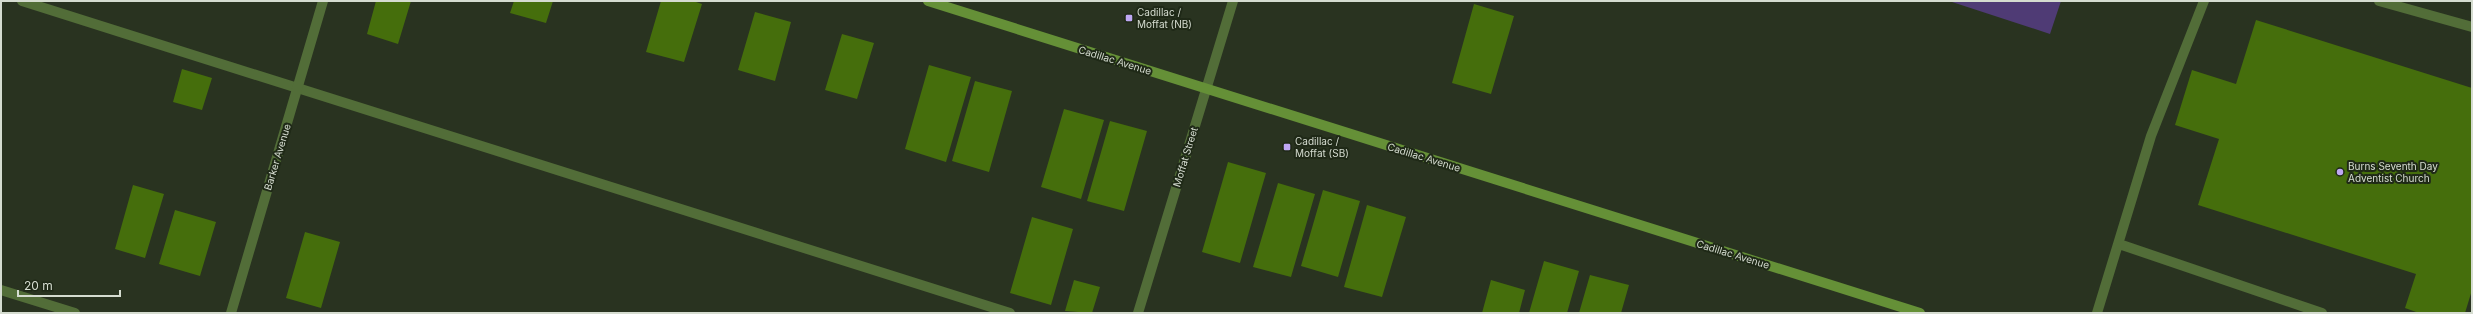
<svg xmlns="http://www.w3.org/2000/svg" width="2473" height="314" font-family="Inter,sans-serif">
  <rect width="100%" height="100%" fill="#293320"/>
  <path fill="#4f3b75" d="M1949 1H2061L2050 34Z"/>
  <path fill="#456e0c" d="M376 1H411L398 44 367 34Z
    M514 1H553L546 23 510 13Z
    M661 1H693L702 4 684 62 646 52Z
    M1474 4 1514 16 1491 94 1452 83Z
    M755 12 791 22 775 81 738 70Z
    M2256 20 2472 88V290L2465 313H2419L2405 308 2416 274 2198 205 2219 139 2175 125 2192 70 2236 84Z
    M842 34 874 43 857 99 825 90Z
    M929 65 971 77 946 162 905 149Z
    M182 69 212 78 202 110 173 102Z
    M975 81 1012 91 989 172 952 161Z
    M1064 109 1104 120 1081 199 1041 187Z
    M1110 121 1147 131 1124 211 1087 201Z
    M1228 162 1266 173 1240 263 1202 252Z
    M1278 183 1315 194 1291 277 1253 267Z
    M133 185 164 194 145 258 115 249Z
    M1323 190 1360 201 1338 277 1301 266Z
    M1367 205 1406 217 1382 297 1344 287Z
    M175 210 216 222 200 276 159 264Z
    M1032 217 1073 229 1051 305 1010 293Z
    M305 232 340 242 321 308 286 298Z
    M1544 261 1579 271 1567 313H1529Z
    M1590 275 1629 285 1621 313H1579Z
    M1074 280 1100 287 1092 313 1065 311Z
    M1491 280 1525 290 1519 313H1482Z"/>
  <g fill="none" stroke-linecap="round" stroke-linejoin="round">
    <path stroke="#526d38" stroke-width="10" d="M22 1 1010 313
      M2379 1 2472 27
      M2119 244 2322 313
      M2097 313 2151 136 2204 1"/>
    <path stroke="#526d38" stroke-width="10" d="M1 290 75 313
      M231 313 323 1
      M1138 313 1233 1"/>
    <path stroke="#659037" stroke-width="10" d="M928 1 1920 313"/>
  </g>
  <g fill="#bfa8f4" stroke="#1f2917" stroke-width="1.5">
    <rect x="1125" y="14" width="8" height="8" rx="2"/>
    <rect x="1283" y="143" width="8" height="8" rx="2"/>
    <circle cx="2340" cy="172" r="4"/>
  </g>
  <g text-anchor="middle" stroke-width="4" stroke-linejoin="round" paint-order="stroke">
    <g font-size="10" fill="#d5dcd0" stroke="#1f2917" text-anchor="start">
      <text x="1137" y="16">Cadillac /<tspan x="1137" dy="12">Moffat (NB)</tspan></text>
      <text x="1295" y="145">Cadillac /<tspan x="1295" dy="12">Moffat (SB)</tspan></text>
      <text x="2348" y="170">Burns Seventh Day<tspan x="2348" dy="12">Adventist Church</tspan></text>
    </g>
    <g font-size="10" fill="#d5dcd0" stroke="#1f2917">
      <text transform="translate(1115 60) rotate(17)" y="4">Cadillac Avenue</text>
      <text transform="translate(277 157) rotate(-73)" y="4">Barker Avenue</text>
      <text transform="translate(1185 157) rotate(-73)" y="4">Moffat Street</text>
      <text transform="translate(1424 157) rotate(17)" y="4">Cadillac Avenue</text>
      <text transform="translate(1733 254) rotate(17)" y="4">Cadillac Avenue</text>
    </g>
  </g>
  <rect width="2473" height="314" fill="none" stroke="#d5dcd0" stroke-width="4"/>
  <path d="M18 290v6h102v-6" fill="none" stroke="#d5dcd0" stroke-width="2"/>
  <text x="24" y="290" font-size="12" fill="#d5dcd0" stroke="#1f2917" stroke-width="3" paint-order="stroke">20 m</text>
</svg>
